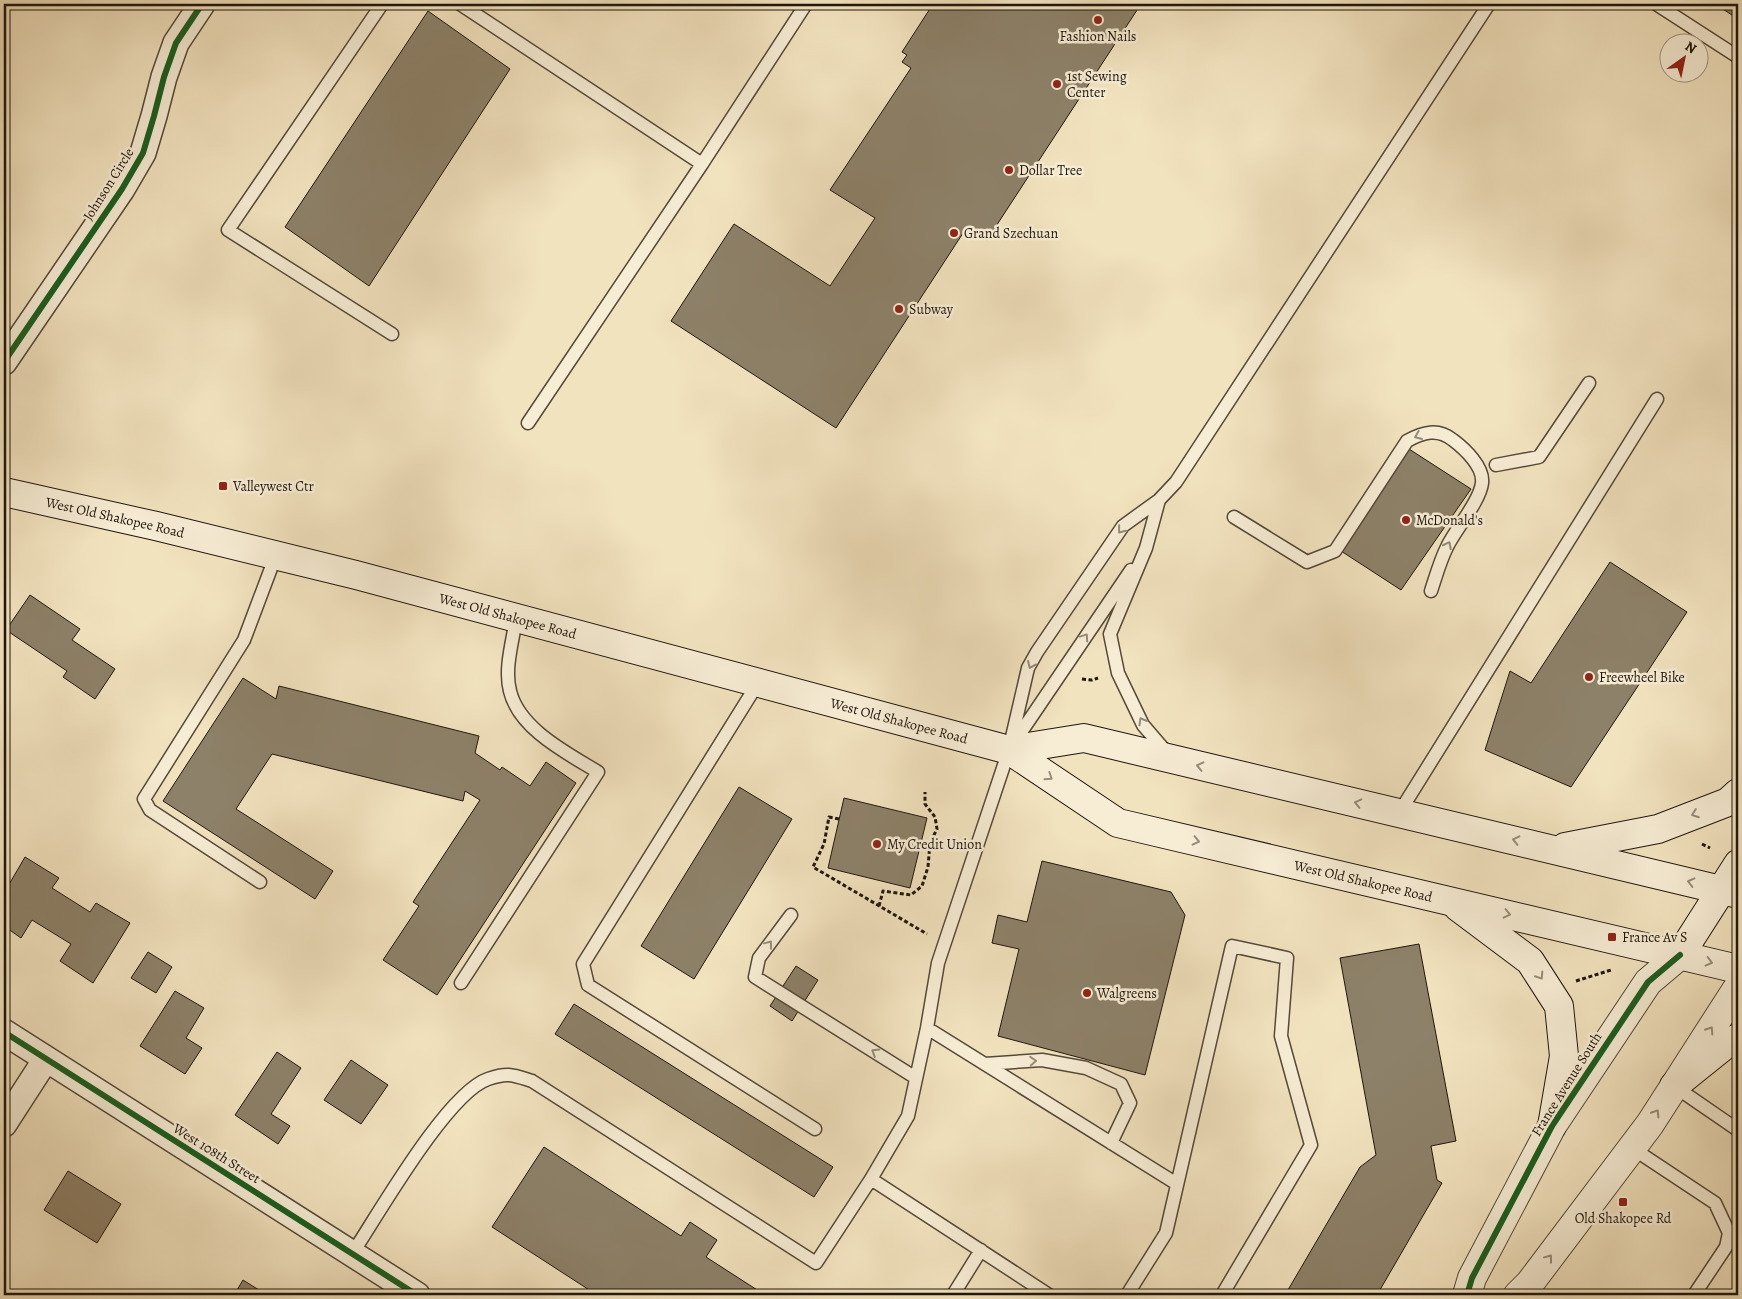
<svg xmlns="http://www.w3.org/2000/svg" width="1742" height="1299" font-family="Alegreya,serif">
  <rect width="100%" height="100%" fill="#f2e3bf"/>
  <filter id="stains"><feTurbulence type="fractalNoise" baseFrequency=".004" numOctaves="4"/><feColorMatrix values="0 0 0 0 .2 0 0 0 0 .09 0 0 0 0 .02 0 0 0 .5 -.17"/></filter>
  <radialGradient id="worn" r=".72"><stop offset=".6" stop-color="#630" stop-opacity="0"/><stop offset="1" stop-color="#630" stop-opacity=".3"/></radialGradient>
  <path fill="#8d8169" stroke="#1f160c" d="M933 4H1141L987 240 967 227 836 428 671 321 734 224 830 286 875 218 830 190 911 68 902 62 907 55 902 52Z
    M1715 4H1738V19Z
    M428 11 510 69 369 286 285 227Z
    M1409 449 1471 489 1401 590 1341 551Z
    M1610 562 1687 612 1571 787 1485 750 1510 671 1531 683Z
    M30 595 80 629 72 640 115 669 95 699 63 677 67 671 6 630Z
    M243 678 276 699 279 686 479 736 475 753 500 770 502 767 530 786 546 762 576 783 437 995 383 960 419 906 413 902 480 800 465 791 463 801 272 754 236 809 333 871 315 899 163 801Z
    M739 787 792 819 694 979 641 946Z
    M844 798 927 818 910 888 828 868Z
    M25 857 59 878 52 888 90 912 96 903 130 923 93 983 60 961 71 944 32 920 21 938 4 926V893Z
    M1042 861 1171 892 1185 915 1145 1075 998 1036 1019 949 992 943 998 915 1027 922Z
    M1419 944 1456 1141 1431 1146 1437 1180 1442 1183 1377 1295H1285L1360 1167 1376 1155 1340 958Z
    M148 952 172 967 156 993 131 978Z
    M796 966 818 980 792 1021 770 1006Z
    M175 991 204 1008 186 1038 202 1048 185 1074 140 1046Z
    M574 1004 833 1167 814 1197 555 1034Z
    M277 1052 301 1068 271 1114 290 1126 278 1144 235 1115Z
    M351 1060 388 1085 361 1124 324 1100Z
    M544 1147 681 1236 690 1222 717 1240 706 1257 765 1295H597L492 1227Z
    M68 1171 121 1204 97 1243 44 1210Z
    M243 1280 267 1295H234Z"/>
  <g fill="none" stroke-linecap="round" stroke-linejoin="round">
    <defs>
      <path id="service" d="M382 4 228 230 392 334
        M460 4 702 164 528 423
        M1656 4 1738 57
        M702 164 806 4
        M1496 465 1539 457 1589 383
        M1159 500 1146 548 1110 634 1118 673 1143 725 1167 753
        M1234 517 1307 562 1335 551 1407 441C1423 432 1438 428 1453 440 1465 449 1484 467 1482 483 1480 501 1455 530 1447 547 1440 561 1436 576 1431 591
        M758 683 583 964 588 985 815 1129
        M1013 744 1131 570
        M1399 813 1657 399
        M260 882 150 810 144 799 244 640 276 555
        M791 915 759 958 755 977 916 1078
        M461 983 598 772C567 753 519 729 510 691 504 668 513 641 516 618
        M927 1028 1177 1184
        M985 1064 1042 1060 1086 1068 1121 1084 1130 1103 1111 1143
        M1674 1086 1738 1130
        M1632 1148 1715 1203 1729 1233 1726 1247 1694 1295
        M352 1254C378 1215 447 1093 488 1079 508 1072 513 1075 532 1081L816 1263 871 1179
        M953 1295 981 1250
        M1049 1295 871 1179 908 1116 927 1028 938 963 1009 750 1028 668 1037 652 1123 526 1159 500 1176 482 1489 4
        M1127 1295 1166 1233 1232 946 1287 958 1281 1036 1311 1145 1222 1295"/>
      <path id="minor" d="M4 362 122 189 143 153 154 116 164 77 176 43 202 4
        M4 1032 417 1295
        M4 1124 46 1059"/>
      <path id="tertiary" d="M1467 1295 1472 1278 1552 1126 1648 982 1680 955
        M1518 1295 1530 1283 1650 1124 1738 987"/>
      <g id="secondary">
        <path id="s1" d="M4 492 156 526 356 575 1009 750 1118 823 1738 969"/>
        <path d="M1009 750 1084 738 1738 894"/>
        <path d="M1565 847 1658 829 1728 802 1738 793"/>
        <path d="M1458 907 1530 961 1559 1006 1564 1056 1552 1126"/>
        <path d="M1680 955 1738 864"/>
        <path d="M1674 1086 1730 1041 1738 1038"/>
      </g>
    </defs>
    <use href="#service" stroke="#544939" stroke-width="15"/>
    <use href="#minor" stroke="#544939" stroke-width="28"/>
    <use href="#tertiary" stroke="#544939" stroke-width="30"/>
    <use href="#secondary" stroke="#1f160c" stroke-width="30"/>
    <path stroke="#1f160c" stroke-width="3" stroke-dasharray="4 2.5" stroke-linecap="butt" d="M1082 679 1092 680 1098 678
      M839 819 829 817 824 844 813 867 927 934
      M1702 844 1710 848
      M879 906 883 891 911 895 922 886 928 867 930 843 937 829 935 817 925 804V792
      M1576 981 1611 970"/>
    <use href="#service" stroke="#f7edd5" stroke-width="12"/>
    <use href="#minor" stroke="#f7edd5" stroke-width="25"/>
    <use href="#tertiary" stroke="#f7edd5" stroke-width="28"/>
    <use href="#secondary" stroke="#f7edd5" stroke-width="28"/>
    <defs>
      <path id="cycleway" d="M4 362 122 189 143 153 154 116 164 77 176 43 202 4
        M4 1032 417 1295
        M1467 1295 1472 1278 1552 1126 1648 982 1680 955"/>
    </defs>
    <use href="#cycleway" stroke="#f7edd5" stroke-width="9"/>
    <use href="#cycleway" stroke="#1b5e20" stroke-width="6"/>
  </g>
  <defs><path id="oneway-chevron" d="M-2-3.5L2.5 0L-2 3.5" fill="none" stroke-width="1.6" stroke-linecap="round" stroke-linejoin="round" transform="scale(1.25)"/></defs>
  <g stroke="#968c7b">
    <use href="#oneway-chevron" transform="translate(1418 436) rotate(157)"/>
    <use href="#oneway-chevron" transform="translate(1121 530) rotate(129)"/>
    <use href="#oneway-chevron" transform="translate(1448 545) rotate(-63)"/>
    <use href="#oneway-chevron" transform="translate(1085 637) rotate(-56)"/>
    <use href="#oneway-chevron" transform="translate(1031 665) rotate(114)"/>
    <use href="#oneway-chevron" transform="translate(1142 721) rotate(-120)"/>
    <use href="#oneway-chevron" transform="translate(1200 766) rotate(-167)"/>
    <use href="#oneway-chevron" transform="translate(1049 777) rotate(34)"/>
    <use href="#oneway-chevron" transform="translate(1358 803) rotate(-167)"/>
    <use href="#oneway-chevron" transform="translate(1695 814) rotate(160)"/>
    <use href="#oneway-chevron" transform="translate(1516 840) rotate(-167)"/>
    <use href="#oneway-chevron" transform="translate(1196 841) rotate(13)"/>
    <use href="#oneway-chevron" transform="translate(1691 882) rotate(-166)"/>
    <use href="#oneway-chevron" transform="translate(1507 914) rotate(13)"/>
    <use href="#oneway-chevron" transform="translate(769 944) rotate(-53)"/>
    <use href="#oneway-chevron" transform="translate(1709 962) rotate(14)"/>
    <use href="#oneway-chevron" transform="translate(1540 976) rotate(57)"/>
    <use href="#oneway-chevron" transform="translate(1710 1030) rotate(-57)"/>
    <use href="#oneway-chevron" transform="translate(875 1052) rotate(-148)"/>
    <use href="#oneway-chevron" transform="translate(1033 1061) rotate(-4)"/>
    <use href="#oneway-chevron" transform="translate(1656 1113) rotate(-58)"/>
    <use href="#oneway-chevron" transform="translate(1549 1258) rotate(-53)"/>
  </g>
  <g fill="#8f2418" stroke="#f7edd5" stroke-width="2">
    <circle cx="1098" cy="20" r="5"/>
    <circle cx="1057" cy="84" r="5"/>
    <circle cx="1009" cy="170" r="5"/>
    <circle cx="954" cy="233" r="5"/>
    <circle cx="899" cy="309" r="5"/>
    <rect x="218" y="481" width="10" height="10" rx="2.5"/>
    <circle cx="1406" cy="520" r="5"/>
    <circle cx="1589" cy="677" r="5"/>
    <circle cx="877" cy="844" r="5"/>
    <rect x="1607" y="932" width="10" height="10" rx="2.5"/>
    <circle cx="1087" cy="993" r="5"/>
    <rect x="1618" y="1197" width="10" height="10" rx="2.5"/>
  </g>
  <g text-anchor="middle" stroke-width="5" stroke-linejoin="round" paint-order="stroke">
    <g font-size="14" fill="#1f160c" stroke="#f7edd5" text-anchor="start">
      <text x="1098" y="41" text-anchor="middle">Fashion Nails</text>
      <text x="1067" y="81">1st Sewing<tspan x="1067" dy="16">Center</tspan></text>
      <text x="1019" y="175">Dollar Tree</text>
      <text x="964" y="238">Grand Szechuan</text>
      <text x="909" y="314">Subway</text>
      <text x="233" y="491">Valleywest Ctr</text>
      <text x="1416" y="525">McDonald's</text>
      <text x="1599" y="682">Freewheel Bike</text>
      <text x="887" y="849">My Credit Union</text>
      <text x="1622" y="942">France Av S</text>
      <text x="1097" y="998">Walgreens</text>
      <text x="1623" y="1223" text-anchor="middle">Old Shakopee Rd</text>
    </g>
    <g font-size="14" fill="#1f160c" stroke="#f7edd5">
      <text transform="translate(108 184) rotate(-58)" y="5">Johnson Circle</text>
      <text dy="5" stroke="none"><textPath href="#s1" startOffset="114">West Old Shakopee Road</textPath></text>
      <text dy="5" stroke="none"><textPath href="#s1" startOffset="519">West Old Shakopee Road</textPath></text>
      <text dy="5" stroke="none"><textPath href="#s1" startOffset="924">West Old Shakopee Road</textPath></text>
      <text dy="5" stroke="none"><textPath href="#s1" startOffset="1421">West Old Shakopee Road</textPath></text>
      <text transform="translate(1566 1084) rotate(-58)" y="5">France Avenue South</text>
      <text transform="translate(217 1153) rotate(32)" y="5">West 108th Street</text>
    </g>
  </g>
  <rect width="1742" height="1299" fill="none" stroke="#f2e3bf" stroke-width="20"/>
  <rect x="5" y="5" width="1732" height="1289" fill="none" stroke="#1f160c" stroke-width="2.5"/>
  <rect x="10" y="10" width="1722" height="1279" fill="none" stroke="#1f160c"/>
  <g transform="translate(1684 58) rotate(33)"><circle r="24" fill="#f7edd5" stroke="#a19785"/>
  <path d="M0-4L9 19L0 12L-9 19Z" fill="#8f2418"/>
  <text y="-8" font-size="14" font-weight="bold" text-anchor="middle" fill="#1f160c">N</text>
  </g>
  <rect width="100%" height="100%" filter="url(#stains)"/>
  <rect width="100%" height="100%" fill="url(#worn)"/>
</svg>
